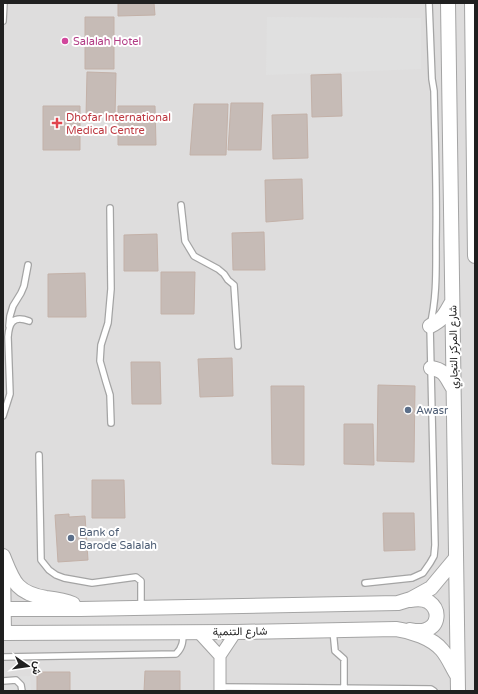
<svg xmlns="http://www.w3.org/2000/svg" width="478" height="694" font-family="'Varela Round',Vazirmatn,sans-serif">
  <rect width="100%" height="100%" fill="#f1ece7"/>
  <path fill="#dedddd" d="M3 3H475V691H3Z"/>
  <path fill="#e0e0e0" d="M267 17 421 18V69L266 75Z
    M30 676 31 691H3V677Z"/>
  <path fill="#c6bbb6" stroke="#c3b1a8" d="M118 3H154L155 15 118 16Z
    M85 17H114V69H85Z
    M87 72 116 73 115 116H86Z
    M341 74 342 116 312 117 311 75Z
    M231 103H263L261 150H228Z
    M194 104H228L226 155H190Z
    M43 106H80V150H43Z
    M118 106H155L156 145H118Z
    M307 114 308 158 273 159 272 115Z
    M302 179 303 219 266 222 265 180Z
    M264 232 265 270H233L232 233Z
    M157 234 158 271H124V235Z
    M161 272H195L194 314H161Z
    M85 273 86 317H48V274Z
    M232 358 233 396 200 397 198 359Z
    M131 362H160L161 404H132Z
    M378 385 415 386 414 462 377 461Z
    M271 386H304V465L272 464Z
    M344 424H373L374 465 344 464Z
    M92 480H124L125 518H92Z
    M383 513H414L415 550 384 551Z
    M69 514V517L85 516 88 560 58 562 55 515Z
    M145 671H180V691H144Z
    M37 672H70V691H37Z"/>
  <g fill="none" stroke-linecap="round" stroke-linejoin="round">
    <defs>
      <path id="service" d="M3 21 4 3
        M181 205 185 241 194 256 218 269 224 274 228 280 234 285 238 346
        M110 208 111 289 108 323 101 345 100 361 106 382 110 395 111 423
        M9 326 10 316 13 306 21 293 24 286 28 265
        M3 416 10 394 8 337C9 323 13 315 29 321
        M39 455 41 560 49 570 56 575 64 578 92 583 136 577 141 581V607
        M365 583 412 578 423 573 430 563 434 556 435 545 430 326C437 297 436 270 436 241 437 191 435 141 434 91L432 79 429 3
        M333 630 335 651 344 659V688
        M3 657 176 654C183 647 183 641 183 632
        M3 681 16 680 21 685 22 691
        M220 687 431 689 434 691"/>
      <path id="minor" d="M198 632 220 656
        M220 691V656L236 632"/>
      <path id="tertiary" d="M448 3 458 691
        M472 3 475 256
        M430 326C444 319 445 314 452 302
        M431 368C445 370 446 377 453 388
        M3 556C13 581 16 593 46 598 55 599 64 600 73 604
        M3 565 4 633
        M3 609H80L398 603 411 599 431 588 456 558
        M410 630C415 631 421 632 426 630 439 625 440 610 429 602 423 598 416 599 410 600
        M3 633 236 632 396 629C411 631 432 638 442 650 448 657 452 667 457 675"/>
    </defs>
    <use href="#service" stroke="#a4a4a4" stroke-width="8"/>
    <use href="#minor" stroke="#a4a4a4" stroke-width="13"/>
    <use href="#tertiary" stroke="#a4a4a4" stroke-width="16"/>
    <use href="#service" stroke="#fff" stroke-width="5.5"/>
    <use href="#minor" stroke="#fff" stroke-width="11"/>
    <use href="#tertiary" stroke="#fff" stroke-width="14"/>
  </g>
  <circle fill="#d1479c" stroke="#fff" stroke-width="1.5" cx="65" cy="41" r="4"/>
  <path fill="#e0444e" stroke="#fff" stroke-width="1.5" d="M55 117h4v4h4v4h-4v4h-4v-4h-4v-4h4z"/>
  <g fill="#5c6f8a" stroke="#fff" stroke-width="1.5">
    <circle cx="408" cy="410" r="4"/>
    <circle cx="71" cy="538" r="4"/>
  </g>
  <g text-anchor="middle" stroke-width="4" stroke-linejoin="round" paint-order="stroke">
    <g font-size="11" fill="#b23c85" stroke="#fff" text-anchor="start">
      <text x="73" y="45">Salalah Hotel</text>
    </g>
    <g font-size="11" fill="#be3a42" stroke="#fff" text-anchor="start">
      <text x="66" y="121">Dhofar International<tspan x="66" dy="13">Medical Centre</tspan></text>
    </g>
    <g font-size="11" fill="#202020" stroke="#fff">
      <text transform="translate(453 347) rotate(-91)" y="4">شارع المركز التجاري</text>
      <text transform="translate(240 631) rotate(-1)" y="4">شارع التنمية</text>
    </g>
    <g font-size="11" fill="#4e5e75" stroke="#fff" text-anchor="start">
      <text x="416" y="414">Awasr</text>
      <text x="79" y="536">Bank of<tspan x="79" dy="13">Barode Salalah</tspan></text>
    </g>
  </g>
  <rect width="478" height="694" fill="none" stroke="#202020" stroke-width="8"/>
  <g transform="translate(28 666) rotate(103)" stroke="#ffffff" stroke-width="3" paint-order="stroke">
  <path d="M0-3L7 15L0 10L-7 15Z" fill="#202020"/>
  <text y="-6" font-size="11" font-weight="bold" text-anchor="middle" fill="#202020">ش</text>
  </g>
</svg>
